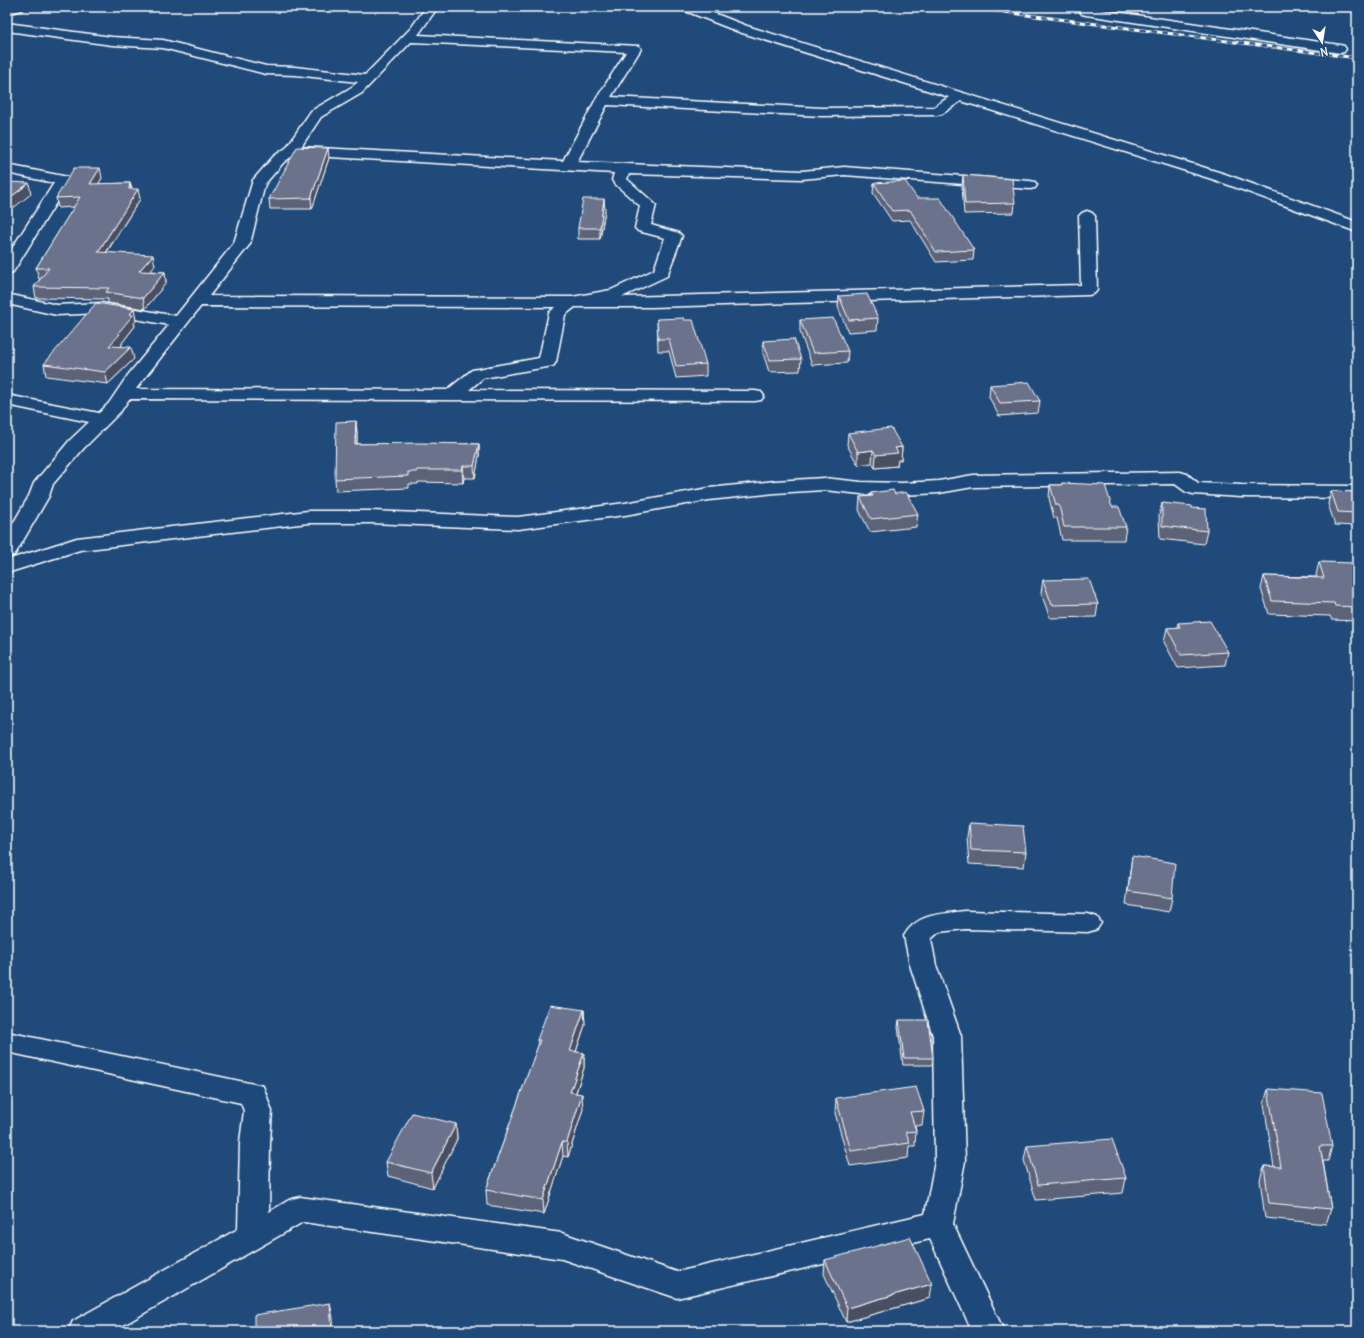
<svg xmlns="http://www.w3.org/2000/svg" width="1364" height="1338" font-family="Delius,sans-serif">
  <rect width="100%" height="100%" fill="#1f4a7a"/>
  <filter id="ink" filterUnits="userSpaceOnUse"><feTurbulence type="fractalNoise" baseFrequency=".025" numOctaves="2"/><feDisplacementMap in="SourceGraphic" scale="8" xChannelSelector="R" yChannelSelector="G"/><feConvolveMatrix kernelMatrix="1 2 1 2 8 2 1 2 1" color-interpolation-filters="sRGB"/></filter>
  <g filter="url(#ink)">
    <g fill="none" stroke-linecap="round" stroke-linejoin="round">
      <defs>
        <path id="minor" d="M7 7H24L22 10 7 14Z
          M426 7H438L418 35 639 46 641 49 611 97 822 108 934 107 949 97 739 32 683 10 681 7H698L747 26 1225 174 1357 222V232L1215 180 961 101 942 114 937 115 822 116 607 105 577 162 802 171 844 167 1030 181 1035 182 1037 185 1035 188 1030 189 844 175 802 179 629 174 627 179 656 205 651 225 679 233 682 236 667 276 622 297 1081 285 1079 216 1082 213 1087 211 1092 213 1095 216 1097 290 1095 293 1089 295 651 307H575L565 315 556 362 553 366 483 378 469 390 755 391 761 392 764 396 761 400 755 401 129 399 121 411 84 448 53 484 49 496 17 551 14 555 7 557V534L29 496 34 483 70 440 89 422 7 405V395L99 413 109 403 128 375 169 325 102 313 57 315 7 304V294L57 305 102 303 176 316 234 243 253 180 274 156 286 148 311 111 352 87 358 82 295 75 266 74 163 48 112 45 7 31V23L112 37 163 40 266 66 295 67 365 75 411 28ZM411 42 626 52 595 101 563 161 301 147 321 117 362 93ZM294 155 614 173 612 180 614 183 640 206 635 228 638 231 665 238 654 270 611 290 572 297 209 296 250 244 265 184 284 162ZM201 306 555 307 549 313 539 358 472 370 447 390 136 389Z
          M1083 7H1096L1095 9 1340 45 1344 46 1346 49 1344 52 1340 53 1086 15 1082 14 1080 11Z
          M7 165 63 176 68 177 70 180 15 269 13 272 7 274V256L54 183 7 173Z
          M1180 472 1187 474 1198 483 1241 485 1357 486V498L1241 497 1193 494 1186 492 1175 484 973 487 939 493 902 495 861 494 824 490 775 493 709 500 625 515 518 529 371 523H308L80 550 7 573V560L77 538 308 511H371L518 517 625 503 709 488 775 481 824 478 861 482 902 483 939 481 973 475Z
          M965 911 1088 914 1097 917 1101 923 1097 929 1088 932 965 929 939 932 931 939 936 965 961 1036 965 1161 953 1224 1004 1331H972L930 1239 677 1298 562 1259 303 1222 113 1331H68L73 1321 238 1229 240 1142 244 1111 241 1103 7 1052V1032L263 1086 272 1111 270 1142 269 1212 289 1200 300 1197 562 1233 677 1272 925 1214 935 1161 933 1036 910 965 904 936C917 913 942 914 965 911Z"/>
      </defs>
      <use href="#minor" stroke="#fff" stroke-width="3"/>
      <use href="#minor" fill="#1f4a7a" fill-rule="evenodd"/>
      <defs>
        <path id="rail" d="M966 7 1357 58"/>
      </defs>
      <use href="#rail" stroke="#fff" stroke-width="3"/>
      <use href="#rail" stroke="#1f4a7a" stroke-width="2" stroke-dasharray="5.5" stroke-linecap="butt"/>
    </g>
    <path fill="#5b6278" stroke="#fff" d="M329 158 312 209H270L269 199Z
      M963 175 1015 203 1014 213 964 214 962 185Z
      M102 178 98 184 130 183 132 189 140 199 107 252 155 266 150 271 165 272 166 283 145 309 108 303V299L36 298 34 287 40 279H39L36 268 74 207 58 208 56 198Z
      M874 183 917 198 974 250 973 260 936 262 910 220 892 221 873 193Z
      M605 210 600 239H578V228Z
      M839 296 878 318 877 330 848 332 838 307Z
      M134 309 136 321 134 323 135 326 122 343V345L121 346 134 359 108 384 46 376 44 364Z
      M657 319 706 364V376L676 378 669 351H658Z
      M800 320 848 351 847 363 812 365 800 332Z
      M763 341 801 359 800 371 769 372 763 353Z
      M990 385 1040 401 1038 413 999 416 989 397Z
      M356 421 357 433V444H479V456L475 478H464L463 483 418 482V484H409V488L336 491 335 479Z
      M848 433 902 447 901 460H898L897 466 875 468 872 463 858 465 847 445Z
      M1062 483 1112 507 1126 527 1124 540H1062L1057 518H1054L1049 498 1050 485H1061Z
      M1331 491 1357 492V526L1335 525 1328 504Z
      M871 493 895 494 918 514 916 527 870 532 859 510 860 497 871 496Z
      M1162 503 1192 508 1207 531 1204 544 1160 539 1159 516Z
      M1319 562 1357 565V621L1332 620 1330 616 1269 614 1261 589 1264 576 1317 577 1316 575Z
      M1043 580 1098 604 1096 617 1050 618 1041 593Z
      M1178 623 1228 652 1225 665 1178 668 1164 642 1167 628H1177Z
      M969 823 1026 852 1024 867 969 864 967 837Z
      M1132 856 1172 898 1169 912 1126 905 1130 871Z
      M584 1010 585 1025 576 1052 584 1053V1068L576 1093 583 1109 568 1157 563 1156 544 1214 487 1205 486 1190 526 1079 538 1046 537 1040Z
      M899 1020 933 1058 932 1065H903L898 1027Z
      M1268 1089 1332 1146 1328 1161H1323L1331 1209 1326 1224 1265 1218 1260 1180 1264 1166 1274 1167 1264 1104Z
      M836 1098 924 1111 922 1125 915 1126 916 1131 915 1146H909L908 1158 850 1166 835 1113Z
      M456 1124 457 1139 433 1188 388 1176 386 1162Z
      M1027 1146 1126 1178 1123 1193 1036 1200 1024 1160Z
      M825 1260 930 1298 846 1322 824 1274Z"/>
    <path fill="#4a5062" stroke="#fff" d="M328 148 329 158 312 209 311 198Z
      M100 168 102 178 92 195 90 184Z
      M29 183 31 194 7 213V200Z
      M130 183 132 193 129 189Z
      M138 189 140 199 100 262 98 252Z
      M604 199 605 210 600 239V228Z
      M153 255 155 266 141 282 139 271Z
      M165 272 166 283 145 309 143 298Z
      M134 309 136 321 134 323 135 326 122 343V345L112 357 109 346 118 333 130 314Z
      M131 347 134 359 108 384 105 372Z
      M356 421 357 433V456L355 444Z
      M479 444V456L475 478 474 466Z
      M902 447 901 460H898L897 466 875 468 876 455 895 448Z
      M873 450 872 463 858 465V452Z
      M463 466 464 478 463 483 462 470Z
      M584 1010 585 1025 571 1066 570 1051Z
      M584 1053V1068L571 1107 570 1092Z
      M582 1094 583 1109 568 1157 567 1142Z
      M456 1124 457 1139 433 1188 431 1173Z
      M562 1142 563 1156 544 1214 543 1200Z
      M932 1284 930 1298 846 1322 847 1308Z
      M330 1303 333 1318 334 1331H332Z"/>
    <path fill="#6a728c" stroke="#fff" d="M297 147 328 148 311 198 269 199Z
      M74 168H100L90 184 130 183 129 189H138L98 252 153 255 139 271 165 272 143 298 106 292 109 288 34 287 49 268H36L80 197 56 198Z
      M963 175 1012 179 1015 203 965 204Z
      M905 181 917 198H940L974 250 936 252 910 210 892 211 874 183Z
      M7 182 29 183 7 200Z
      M583 199H604L600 228H578Z
      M867 294 878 318 849 320 839 296Z
      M96 303 134 309 130 314 133 315 118 333 120 334 109 346 131 347 105 372 44 364Z
      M684 318V320H693L706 364 676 366 669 339H658L657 319Z
      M833 318 848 351 813 353 800 320Z
      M794 339 801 359 770 360 763 341Z
      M1029 382 1040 401 1000 403 990 385Z
      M356 421 355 444 420 443 479 444 474 466H463L462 470H417L416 472H408V476L335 479 336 422Z
      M891 428 902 447 895 448 898 453 876 455 873 450 858 452 848 433Z
      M1062 483 1105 485 1112 507H1119L1126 527H1064L1059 505H1056L1050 485H1062Z
      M893 490 895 494 906 492 918 514 871 519 860 497 873 496 871 493Z
      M1331 491 1357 492V513L1338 512Z
      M1162 503 1192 506V508L1206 509 1207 531 1162 526Z
      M1319 562 1356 563 1357 565V607L1335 606 1334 603 1272 601 1264 576 1324 578Z
      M1089 579 1098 604 1052 605 1043 580Z
      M1210 621 1228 652 1181 655 1167 628 1180 627 1178 623Z
      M969 823 1023 826 1026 852 971 850Z
      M1132 856 1175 863 1172 898 1128 891Z
      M550 1005 584 1010 570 1051 584 1053 570 1092 582 1094 567 1142H562L543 1200 486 1190 526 1079 540 1040H537Z
      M899 1020H928L933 1058H904Z
      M916 1087 924 1111 910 1112 916 1131 906 1132 910 1143 851 1151 836 1098Z
      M1268 1089 1322 1093 1332 1146H1320L1331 1209 1269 1203 1264 1166 1281 1167Z
      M412 1113 456 1124 431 1173 386 1162Z
      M1112 1139 1126 1178 1038 1185 1027 1146Z
      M910 1237 932 1284 847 1308 825 1260Z
      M330 1303 332 1331H254V1315Z"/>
  </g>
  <rect width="1364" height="1338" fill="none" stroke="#1f4a7a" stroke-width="24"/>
  <rect x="12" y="12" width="1340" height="1314" fill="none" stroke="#fff" stroke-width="1.5" filter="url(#ink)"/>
  <g transform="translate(1322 42) rotate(168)" stroke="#1f4a7a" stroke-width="3" paint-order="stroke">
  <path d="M0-3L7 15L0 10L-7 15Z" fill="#ffffff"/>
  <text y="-6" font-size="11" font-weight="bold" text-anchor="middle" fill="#ffffff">N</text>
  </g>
</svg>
